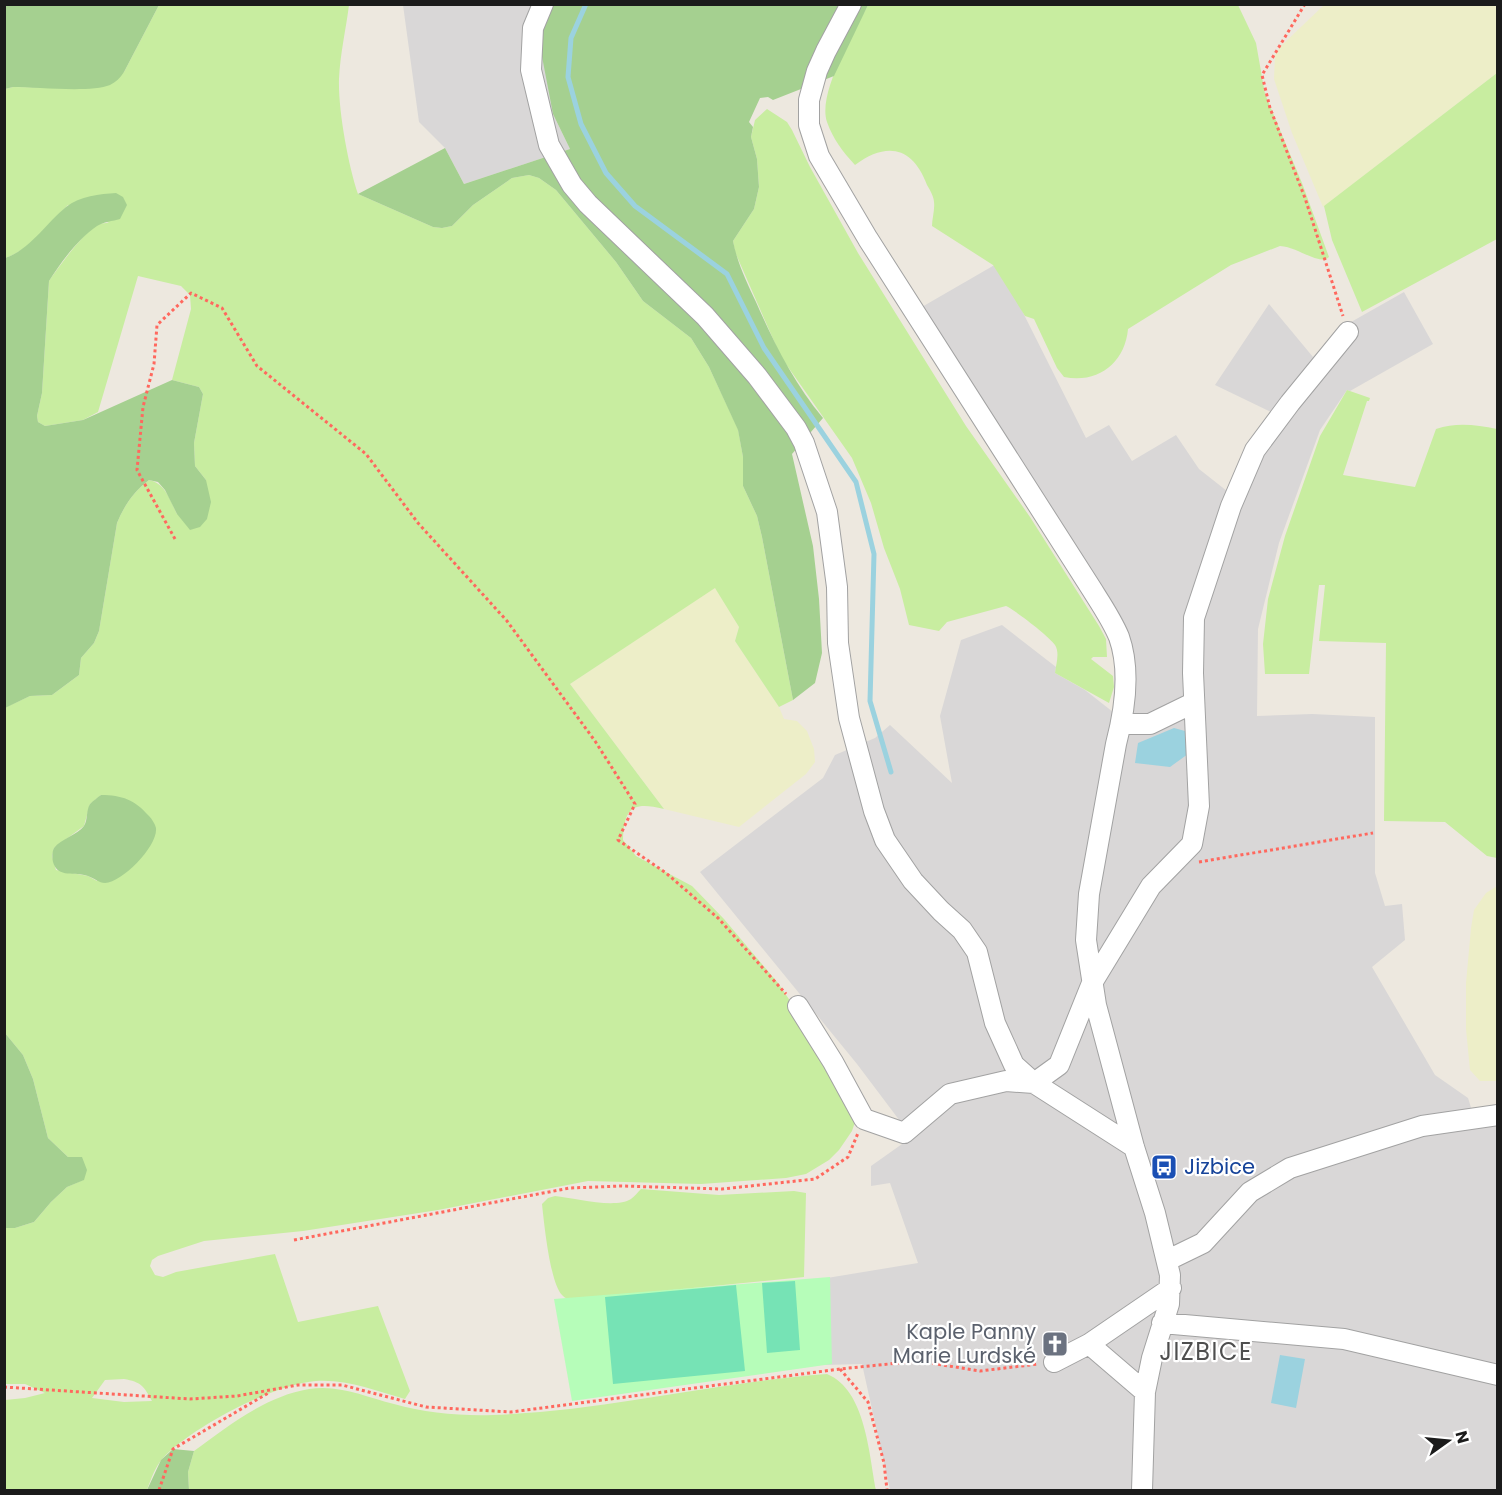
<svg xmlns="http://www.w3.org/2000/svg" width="1502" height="1495" font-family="Poppins,sans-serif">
  <rect width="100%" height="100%" fill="#ede8df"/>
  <path fill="#d9d7d7" d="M403 5H551L553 114 570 149 464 184 445 148 419 122Z
    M998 263 1086 438 1109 425 1132 461 1176 435 1199 469 1232 495 1275 414 1215 385 1269 304 1313 357 1344 326 1404 292 1433 344 1350 391 1347 390 1320 430 1279 543 1258 629 1257 716 1312 714 1375 717V873L1385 906 1402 904 1405 940 1372 967 1435 1075 1468 1098 1473 1114 1497 1110V1490H890L862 1364 824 1365 827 1278 918 1263 890 1183 871 1186V1166L912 1137 857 1064 700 872 823 778 835 755 875 738 890 725 952 783 940 716 961 640 1002 625 1056 667 1055 673 1085 690 1113 712 1115 661 1107 634 908 315Z"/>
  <path fill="#edeec8" d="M1324 5H1497V73L1323 207 1292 133 1274 79 1275 55 1281 46Z
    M715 587 739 627 735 641 779 707 784 719 797 721 807 731 814 749 815 762 806 774 739 827 664 809 570 684Z
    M1497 886V1081H1480L1470 1070 1466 1029V983L1471 928 1474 910 1486 893Z"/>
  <path fill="#c8eda0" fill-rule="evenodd" d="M159 5H349C346 29 340 54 339 79 338 109 348 165 358 194L433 227 442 228 452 226 473 205 512 178 529 175 539 178 556 190 616 262 643 301 691 338 709 367 738 429 743 457V486L757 516 762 537 793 700 779 707 735 641 739 627 715 588 570 684 664 809C634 802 624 806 623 840L636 856 692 886 724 919 778 983 822 1048 855 1122 852 1131 839 1150 829 1160 806 1174 786 1178 701 1184 588 1181 438 1210 303 1231 204 1241 158 1256 152 1260 150 1266 155 1275 163 1277 176 1272 275 1254 298 1322 378 1306 410 1391 405 1399C376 1391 347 1379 316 1381 274 1384 192 1427 163 1458 155 1467 151 1479 147 1490H5V1400L25 1398 45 1393 25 1384H5V1228H15L34 1222 51 1202 67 1187 83 1180 68 1157 48 1138 33 1079 23 1055 5 1033 4 708 30 696 52 695 79 675 81 658 94 643 99 631 117 523C124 506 134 491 149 480 165 483 170 500 177 514L206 480 195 466 194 443 203 394 199 387 172 380 191 309 190 295 181 286 138 276 98 412 83 420 45 426 38 422 37 416 42 393 49 281C58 268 85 230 99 224 102 223 106 223 109 223L68 205C50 223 29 251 5 258V89L13 87 94 88 124 72ZM101 795 97 881 88 876 56 870 52 856 54 848 84 826 90 804ZM124 1379C141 1382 144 1386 152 1401L124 1402 92 1398 105 1380Z
    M868 5H1238L1256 43 1265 94 1302 183 1329 257 1325 260C1309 259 1296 247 1280 246L1231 265 1128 329C1125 363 1098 384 1064 377L1057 368 1034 319 1025 316 993 265 932 226C932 219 935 209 934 202 934 197 930 190 927 185 913 147 887 141 855 165 843 152 833 139 827 122 817 93 855 31 868 5Z
    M1497 73V239L1362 312 1332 240 1324 206Z
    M767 109 787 122 792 130 810 167 858 253 966 426 1030 517 1099 626 1106 639 1107 657H1093L1091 659 1113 676 1114 687 1109 703 1055 673C1056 664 1060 653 1055 645 1050 637 1015 610 1006 606L947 622 939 631 909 625 900 589 884 548 871 503 852 458 781 357 735 252 733 241 754 209 759 187 757 159 751 137 755 120Z
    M1347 390 1370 398 1369 401H1367L1343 475 1415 487 1436 429C1457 422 1476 425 1497 429V858L1487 856 1445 822 1384 821 1386 643 1319 641 1325 585H1319L1309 674H1265L1263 644 1268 599 1285 536 1320 436Z
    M641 1189 719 1195 794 1191 806 1193 804 1277 580 1299C573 1300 567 1301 562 1295 550 1283 544 1222 542 1204L548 1198 555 1196C574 1198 615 1209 631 1199 634 1197 638 1192 641 1189Z
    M827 1374C866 1390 869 1455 876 1490H189L188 1472 194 1451C228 1426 266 1396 309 1389 339 1384 366 1397 394 1404 425 1413 460 1416 493 1415 605 1411 715 1382 827 1374Z"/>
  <path fill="#a5d090" d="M4 5 5 4 159 5 124 72C120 78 116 82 110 85 91 93 36 87 13 87L5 89Z
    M551 5H868L834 76 773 100 768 97 760 98 749 122 753 127 751 137 757 159 759 187 754 209 733 241C737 262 747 283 756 302 774 343 794 383 823 418L792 454 813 546 819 599 822 653 815 683 793 700 762 537 757 516 743 486V457L738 430 709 367 691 338 643 301 616 262 556 190 539 178 529 175 512 178 473 205 452 226 442 228 433 227 358 194 445 148 464 184 570 149 553 114 539 41Z
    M116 193 123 197 127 205 120 219C113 221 103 222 97 226 78 239 61 262 49 281L42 393 37 416 38 422 45 426 83 420 172 380 199 387 203 394 194 443 195 466 206 480 211 502 207 519 200 527 190 530 177 514 165 490 158 482 149 480C134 491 124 506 117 523L99 631 94 643 81 658 79 675 52 695 30 696 5 708V258C30 250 46 223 66 207 80 196 100 194 116 193Z
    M101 795C122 795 135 800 149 816 152 819 155 824 156 828 158 846 123 882 105 883 99 883 94 878 88 876 75 871 58 879 53 862 52 858 52 852 54 848 61 839 77 835 84 826 88 820 86 810 90 804 93 801 98 797 101 795Z
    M5 1033 23 1055 33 1079 48 1138 68 1157H82L87 1170 84 1180 67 1187 51 1202 34 1222 15 1228H5Z
    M173 1449 194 1451 188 1472 189 1490H147L161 1460Z"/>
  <path fill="#b6fdb9" d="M830 1277 832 1364 572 1401 554 1299Z"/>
  <path fill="#76e3b5" d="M795 1281 800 1350 767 1353 762 1283Z
    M736 1285 745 1371 613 1384 605 1297Z"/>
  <path fill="#9bd2df" d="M1174 728 1185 731 1189 746 1188 754 1170 767 1135 763 1138 743Z
    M1280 1355 1305 1359 1296 1408 1271 1403Z"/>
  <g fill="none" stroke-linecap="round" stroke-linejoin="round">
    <path stroke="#9bd2df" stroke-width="5" d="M586 4 571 38 568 77 581 124 606 173 635 206 727 274 764 348 856 482 874 554 870 701 891 772"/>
    <defs>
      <path id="minor" d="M543 4 533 28 531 70 549 145 572 185 588 204 705 316 757 376 796 428 804 443 827 512 837 587 838 643 849 718 874 811 885 840 913 881 941 911 962 930 977 952 995 1023 1014 1065 1034 1083 1134 1147
        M851 4 826 51 817 71 809 100V125L819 156 868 239 1091 588C1101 604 1112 620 1119 637 1131 671 1125 710 1116 744L1089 894 1086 940 1096 1005 1134 1147 1155 1213 1170 1275 1169 1304 1152 1358 1145 1392 1142 1490
        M1122 724H1150L1193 703
        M798 1006 833 1062 864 1119 904 1133 950 1094 1006 1081 1034 1083 1059 1065 1092 983 1151 886 1192 844 1199 806 1193 673 1194 618 1231 506 1255 450 1290 403 1348 332
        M1168 1260 1203 1243 1250 1192 1290 1168 1422 1126 1498 1115
        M1162 1323 1344 1339 1498 1375
        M1089 1344 1145 1392
        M1054 1362 1089 1344 1171 1288"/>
    </defs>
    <use href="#minor" stroke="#a2a2a2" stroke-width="22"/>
    <path stroke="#ff685e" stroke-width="3" stroke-dasharray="3 3" stroke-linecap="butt" d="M1305 4 1262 75 1270 108 1305 198 1343 316
      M175 539 137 470 143 407 154 364 157 325 191 293 222 308 257 366 366 454 418 523 507 621 595 741 635 804 618 840 666 873 718 918 786 994
      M1199 862 1373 833
      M294 1240 570 1188 622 1186 722 1189 815 1179 848 1157 858 1133
      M840 1369 868 1402 884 1463 887 1490
      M4 1387 190 1399 237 1396 298 1385H342L426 1407 511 1412 840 1369 918 1361 980 1371 1038 1364
      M159 1490 173 1449 270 1392"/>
    <use href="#minor" stroke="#fff" stroke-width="20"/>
  </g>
  <defs>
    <symbol id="bus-square" viewBox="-11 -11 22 22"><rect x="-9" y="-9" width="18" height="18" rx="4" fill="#1a4fb4" stroke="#fff"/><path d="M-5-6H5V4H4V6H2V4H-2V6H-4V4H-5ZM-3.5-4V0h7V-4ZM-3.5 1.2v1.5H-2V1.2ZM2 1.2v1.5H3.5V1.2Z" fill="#fff"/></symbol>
    <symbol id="church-square" viewBox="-11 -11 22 22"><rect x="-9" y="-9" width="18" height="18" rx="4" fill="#6b7280" stroke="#fff"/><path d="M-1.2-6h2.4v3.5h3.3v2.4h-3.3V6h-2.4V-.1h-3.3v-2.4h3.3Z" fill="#fff"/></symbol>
  </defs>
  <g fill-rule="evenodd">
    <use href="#bus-square" x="1149" y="1152" width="30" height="30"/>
    <use href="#church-square" x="1040" y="1329" width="30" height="30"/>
  </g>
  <g text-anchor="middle" stroke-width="4.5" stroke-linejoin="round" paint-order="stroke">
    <g font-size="21" fill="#164399" stroke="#fff" text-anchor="start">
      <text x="1184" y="1174">Jizbice</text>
    </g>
    <g font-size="21" fill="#5b616d" stroke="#fff" text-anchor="end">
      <text x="1036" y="1339">Kaple Panny<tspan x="1036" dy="24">Marie Lurdské</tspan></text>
    </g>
    <g font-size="24" letter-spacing="1.5" fill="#4e4e4e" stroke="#fff">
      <text x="1206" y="1360">JIZBICE</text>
    </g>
  </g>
  <rect width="1502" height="1495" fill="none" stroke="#1b1b1b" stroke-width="12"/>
  <g transform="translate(1448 1441) rotate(75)" stroke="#ffffff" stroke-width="4.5" paint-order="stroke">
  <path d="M0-4.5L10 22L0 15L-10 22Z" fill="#1b1b1b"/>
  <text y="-9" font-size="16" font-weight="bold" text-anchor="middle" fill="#1b1b1b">N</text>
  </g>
</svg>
